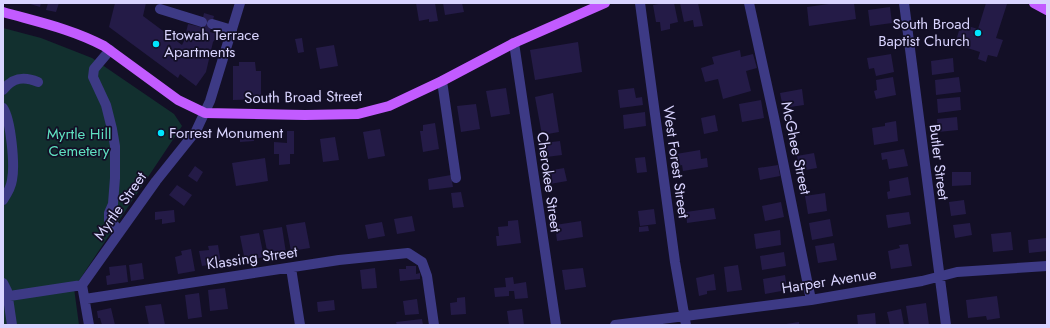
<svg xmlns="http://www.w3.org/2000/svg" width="1050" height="328" font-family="Jost,sans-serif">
  <rect width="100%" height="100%" fill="#130f26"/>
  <path fill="#12302f" d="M3 28 41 38 92 58 174 114 182 126 74 288 79 325H3Z"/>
  <path fill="#241b47" d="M27 3H41L40 7Z
    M48 3H59L56 12 46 10Z
    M115 3H146L143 16 182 45 184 41 188 24 201 27 204 13 214 16 210 32 219 34 213 42 206 72 196 86 180 74 178 78 109 27Z
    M416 3H435L438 21 429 22V19L419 21Z
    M443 3H462L464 12 445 15Z
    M664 3H674L678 22 670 24V29L661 31 660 22H656L653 5Z
    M680 3H698L703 26 694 27 693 20 684 22Z
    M836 3H854L856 19 809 26 807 7Z
    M986 3H1002L1007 4 996 38 1003 40 997 57 988 55 986 62 978 59 980 52 955 44 961 24 978 29Z
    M890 7 892 23 870 26 868 10Z
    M302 38 304 52 298 53 295 39Z
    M578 42 582 72 535 80 530 50Z
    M334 45 338 66 320 69 316 48Z
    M740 50 741 57 753 54 757 68 746 71 751 91 723 99 718 79 705 82 701 68 714 64 712 57Z
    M891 54 894 72 876 76 874 68 869 69 867 58Z
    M953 58 954 72 932 75 931 61Z
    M239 62H255L256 71H261V99L233 100V66H239Z
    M893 77 896 95 876 99 874 91 877 90 876 80Z
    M959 77 961 92 936 95 935 80Z
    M506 88 510 114 491 117 486 91Z
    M634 88 636 98 642 97 643 105 620 108 618 90Z
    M802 89 804 105 783 108 780 93Z
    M553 93 559 132 542 135 535 97Z
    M960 97 961 110 938 113 937 99Z
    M761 100 764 118 742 122 739 104Z
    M476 104 480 129 461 132 457 106Z
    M645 112 646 126 624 129 623 115Z
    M715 115 718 131 704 134 701 118Z
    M957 117 958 130 938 132 937 119Z
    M896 121 898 141 874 145 872 128 885 126V123Z
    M435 123 439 149 423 152 420 131H423V125Z
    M380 129 385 156 368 159 363 132Z
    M287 131H294V154H290V164L279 165V154H286H274V142L287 143Z
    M253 132 254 141 240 142V133Z
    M335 137 339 160 323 162 320 139Z
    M560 141 562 155 546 157 544 143Z
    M904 149 908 166 889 169 887 159 882 160 881 153Z
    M700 150 701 159 707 158 708 167 683 171 682 165 678 166 676 154Z
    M814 153 817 168 800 171 797 156Z
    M645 157 647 172 637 173 635 158Z
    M265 158 268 181 236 186 232 163Z
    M778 165 780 176 760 180 758 168Z
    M195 166 203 172 197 182 188 176Z
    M564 168 567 181 550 184 547 171Z
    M952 172H971V185L952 186Z
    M451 175 453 187 429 190 428 179Z
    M908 177 911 195 888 199 887 192 890 191 889 181Z
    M177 185 192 195 184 206 169 195Z
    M461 192 464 207 453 208 451 193Z
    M825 193 827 211 808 214 805 196Z
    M964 200 966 214 951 216 949 202Z
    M781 202 784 217 765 221 762 206Z
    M714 208 716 219 687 223 686 212Z
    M654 209 656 224 640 226 638 211Z
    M174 210 175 222 162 224V219L155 220V212Z
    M909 212 911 224 888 228 886 215Z
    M412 216 415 231 397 234 394 219Z
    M830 219 833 236 812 240 809 223Z
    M518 220 521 243 497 246 496 236H499L498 227 508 226V221Z
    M581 221 583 237 557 241 555 225Z
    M305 222 310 248 291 251 286 225Z
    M382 222 385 236 368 239 365 225Z
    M970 223 972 235 955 238 953 225Z
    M648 226 649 231 639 232V227Z
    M282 227 286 253 268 256 263 230Z
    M780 230 781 245 756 249 754 234Z
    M1011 232 1013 250 993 252 991 234Z
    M259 233 264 257 245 261 240 236Z
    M1046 238 1047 251 1029 253 1028 240Z
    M834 243 837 260 818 263 815 246Z
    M908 244 912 266 891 269 888 251 900 248 899 245Z
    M218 245 221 263 202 266 199 251 209 250 208 246Z
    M191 249 195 271 178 274 175 257 182 255 181 251Z
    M784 252 786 266 762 270 760 256Z
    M142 263 144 279 131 281 129 265Z
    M126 265 128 282 107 285 106 276 110 275 109 267Z
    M738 265 742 290 727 292 724 267Z
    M406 266H416V274L420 273V279L400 281 399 269H406Z
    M375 268 377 288 362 289 360 270Z
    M583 268 586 287 565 290 562 270Z
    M714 274 716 290 707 291V294L699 296 696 278Z
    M785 275 787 290 765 294 763 279Z
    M513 277 514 284 526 282 528 298 515 299 514 291H509V296L495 297 494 288 506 287 505 278Z
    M225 288 228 309 210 311 208 290Z
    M199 293 202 317 188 319 185 295Z
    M997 296 1000 318 987 320 986 316 968 318 966 300Z
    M465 297 466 314 451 315 450 303 457 302V298Z
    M417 299 419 314 405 315 403 301Z
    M334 300 335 310 318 312 317 302Z
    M926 303 929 325H909L906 306Z
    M161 304 165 325H149L145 306Z
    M111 308 115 325H102L100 318H98L97 311Z
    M522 309 524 325H509L507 311Z
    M901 309 904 325H890L887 312Z
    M875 313 876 325H858L857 315Z
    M422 319 423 325H397L396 322Z
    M799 322V325H786V324Z"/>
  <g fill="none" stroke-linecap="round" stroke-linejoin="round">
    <path stroke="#3d3a85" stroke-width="10" d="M640 3 675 262 686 325
      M749 3 774 117 811 300
      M904 3 946 325
      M160 9 202 22
      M212 24 232 30
      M514 43 556 325
      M110 50 94 69 93 77 106 105 112 129 115 146V178L113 204 109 213V220L120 231
      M442 81 456 178
      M3 90C13 77 24 76 38 82
      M3 108C11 120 15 165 12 180 11 188 7 194 3 200
      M291 268 300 325
      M3 283 7 291 12 325
      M3 297 82 285
      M85 299 339 260 408 253 422 262 427 276 434 325
      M89 325 82 285 156 181 196 131 210 101 240 3
      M615 325 811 300 922 281 957 272 1047 266"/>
    <path stroke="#c25bff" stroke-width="10" d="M1034 3 1047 10
      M3 12C38 22 72 29 104 46L178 100 205 113 305 115 358 114 389 106 442 81 514 43 605 3"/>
  </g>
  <g fill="#00e5ff" stroke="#130f26" stroke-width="1.5">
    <circle cx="978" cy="33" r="4"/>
    <circle cx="156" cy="44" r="4"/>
    <circle cx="161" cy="133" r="4"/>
  </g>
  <g text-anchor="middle" stroke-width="3.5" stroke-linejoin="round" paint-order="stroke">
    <g font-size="15" fill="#d9d4ff" stroke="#130f26" text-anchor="start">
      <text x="970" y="29" text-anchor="end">South Broad<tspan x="970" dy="17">Baptist Church</tspan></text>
      <text x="164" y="40">Etowah Terrace<tspan x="164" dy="17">Apartments</tspan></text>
      <text x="169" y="138">Forrest Monument</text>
    </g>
    <g font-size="15" fill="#d9d4ff" stroke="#130f26">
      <text transform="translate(303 97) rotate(-1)" y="5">South Broad Street</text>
      <text transform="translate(796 148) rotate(78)" y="5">McGhee Street</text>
      <text transform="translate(676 162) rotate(82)" y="5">West Forest Street</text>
      <text transform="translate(939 162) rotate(83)" y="5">Butler Street</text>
      <text transform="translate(549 182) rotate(82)" y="5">Cherokee Street</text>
      <text transform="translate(120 206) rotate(-55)" y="5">Myrtle Street</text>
      <text transform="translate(252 258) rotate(-8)" y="5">Klassing Street</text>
      <text transform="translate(829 281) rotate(-9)" y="5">Harper Avenue</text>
    </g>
    <g font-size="15" fill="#5fe0c0" stroke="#130f26">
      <text x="79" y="139">Myrtle Hill<tspan x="79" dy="17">Cemetery</tspan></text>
    </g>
  </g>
  <rect width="1050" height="328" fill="none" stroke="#d9d4ff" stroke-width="8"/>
</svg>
